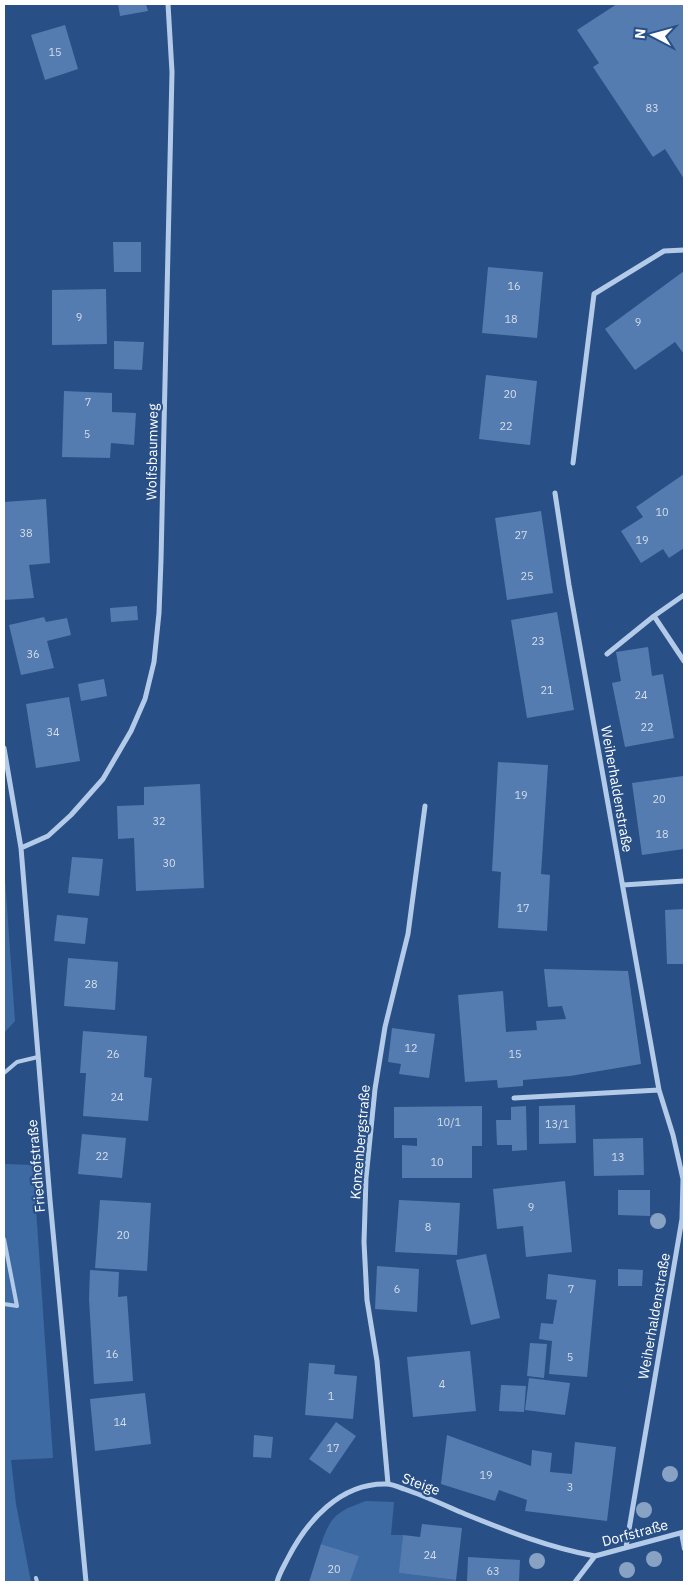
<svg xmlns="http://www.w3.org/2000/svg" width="688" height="1586" font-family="'IBM Plex Sans',sans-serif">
  <rect width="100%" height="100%" fill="#285086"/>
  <path fill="#3d6aa3" d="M4 865 15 1021 4 1033Z
    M4 1164 33 1165 53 1458 11 1460 16 1504 31 1582H4Z
    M366 1501 394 1502 391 1535H403L400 1573 456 1580V1582H350L358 1556 321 1544C331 1515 338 1511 366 1501Z"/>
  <path fill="#557cb0" d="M118 4H146L148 11 120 16Z
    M617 4H684V179L665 149 653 157 593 67 599 63 577 30Z
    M65 25 78 69 45 80 31 35Z
    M113 242H141V272H114Z
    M488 267 543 272 537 338 482 333Z
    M684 271V354L675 342 635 370 605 329Z
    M106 289 107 344 52 345V290Z
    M114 341 144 342 142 370 114 369Z
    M486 375 537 381 530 445 479 439Z
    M64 391 112 393V412L136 413 134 445 111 443 110 458 62 457Z
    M684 474V548L669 558 663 549 641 563 621 531 643 517 636 507Z
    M46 499 50 563 29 565 34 598 4 600V502Z
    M541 511 553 593 507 600 495 518Z
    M137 606 138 620 111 622 110 608Z
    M557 612 574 710 527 718 511 620Z
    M44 617 46 622 67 618 71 635 47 641 54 668 21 675 9 625Z
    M648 647 652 676 663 674 674 738 625 747 612 683 621 681 616 652Z
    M104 679 107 696 81 701 78 684Z
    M69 697 80 761 36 768 26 704Z
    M498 762 548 765 541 874 550 875 547 931 498 928 501 872 492 871Z
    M683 776 684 849 642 855 632 783Z
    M200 784 204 888 136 891 134 838 118 839 117 806 144 805V787Z
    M72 857 103 859 99 896 68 893Z
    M684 909V964H667L665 910Z
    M57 915 88 918 85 944 54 941Z
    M68 958 118 962 115 1010 64 1006Z
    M544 969 628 971 641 1064 570 1076 523 1080V1086L498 1088 497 1080 465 1082 458 995 503 991 506 1032 537 1030 536 1021 566 1019 562 1006 548 1007Z
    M392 1028 435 1034 429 1078 399 1074 401 1064 388 1062Z
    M83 1031 147 1036 144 1077 152 1078 148 1121 83 1116 86 1073H80Z
    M575 1105 576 1143 539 1144V1106Z
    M482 1106V1146H472V1178H402V1145L417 1146V1138H394V1107Z
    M526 1106 527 1150 512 1151V1145H497L496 1120H511V1107Z
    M82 1134 126 1138 122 1178 78 1174Z
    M643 1138 644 1175 594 1176 593 1139Z
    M565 1181 572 1252 526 1257 523 1226 497 1229 493 1189Z
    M618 1190H650V1216L618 1215Z
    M100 1200 151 1203 147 1271 95 1268Z
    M399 1200 460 1203 457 1255 395 1252Z
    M486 1254 500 1318 471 1325 456 1260Z
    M377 1266 419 1269 417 1312 375 1309Z
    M618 1269 643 1270 642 1286H618Z
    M90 1270 119 1272 118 1297 127 1296 133 1381 94 1384 89 1299Z
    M548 1274 596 1280 587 1377 549 1374 552 1341 539 1339 541 1323 553 1324 557 1300 546 1299Z
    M530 1343 547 1344 544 1378 527 1376Z
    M470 1351 476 1411 413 1417 407 1357Z
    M309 1363 335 1365 334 1374 357 1376 353 1419 305 1415Z
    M529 1378 570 1383 565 1415 525 1410Z
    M501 1385 526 1386 524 1412 499 1411Z
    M145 1393 151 1444 95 1451 90 1399Z
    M336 1422 356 1436 330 1474 309 1459Z
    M254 1435 273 1437 271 1458 253 1457Z
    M447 1435 531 1466 532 1450 552 1453 550 1472 572 1474 575 1442 616 1447 607 1521 525 1511 527 1500 499 1490 495 1501 441 1484Z
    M422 1524 462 1528 456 1580 399 1573 403 1535 420 1537Z
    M321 1544 359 1556 350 1582H309Z
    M468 1557 520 1560 519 1582H467Z"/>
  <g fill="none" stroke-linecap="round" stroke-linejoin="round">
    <path stroke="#b3cbe8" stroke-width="4" d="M4 1073 17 1062 38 1057
      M4 1239 17 1306 4 1304
      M681 1533 684 1549
      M36 1578 37 1582"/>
    <path stroke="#b3cbe8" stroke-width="5" d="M573 463 594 294 664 251 684 250
      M555 493 569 585 659 1090 673 1135 683 1179 682 1219 626 1547
      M654 616 684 661
      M607 654 654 616 684 595
      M4 748 21 848 50 1200 86 1582
      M21 848 48 836 71 815 103 779 131 731 145 699 154 662 159 613 161 560 172 72 168 4
      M623 885 684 881
      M514 1098 659 1090
      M388 1484 377 1361 367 1300 364 1242 366 1178 375 1089 385 1027 408 934 425 806
      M277 1582C279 1574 284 1566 288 1558 307 1521 340 1483 386 1484 392 1484 399 1487 404 1489 425 1496 444 1505 465 1514 507 1531 550 1548 595 1556
      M575 1582 595 1556 684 1532"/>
  </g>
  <g fill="#88a2c4">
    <circle cx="658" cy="1221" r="8"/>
    <circle cx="670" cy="1474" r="8"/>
    <circle cx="644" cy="1510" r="8"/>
    <circle cx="654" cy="1559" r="8"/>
    <circle cx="537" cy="1561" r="8"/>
    <circle cx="627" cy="1570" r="8"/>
  </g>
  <g text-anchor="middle" stroke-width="4.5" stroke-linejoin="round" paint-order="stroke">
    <g font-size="11" fill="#d4deeb">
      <text x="55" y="56">15</text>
      <text x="652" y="112">83</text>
      <text x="514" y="290">16</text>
      <text x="79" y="321">9</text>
      <text x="511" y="323">18</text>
      <text x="638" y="326">9</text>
      <text x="510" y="398">20</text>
      <text x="88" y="406">7</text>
      <text x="506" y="430">22</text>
      <text x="87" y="438">5</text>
      <text x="662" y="516">10</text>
      <text x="26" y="537">38</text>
      <text x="521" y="539">27</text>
      <text x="642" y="544">19</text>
      <text x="527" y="580">25</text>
      <text x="538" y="645">23</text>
      <text x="33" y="658">36</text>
      <text x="547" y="694">21</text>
      <text x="641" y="699">24</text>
      <text x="647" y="731">22</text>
      <text x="53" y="736">34</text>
      <text x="521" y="799">19</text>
      <text x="659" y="803">20</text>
      <text x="159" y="825">32</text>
      <text x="662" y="838">18</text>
      <text x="169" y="867">30</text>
      <text x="523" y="912">17</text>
      <text x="91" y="988">28</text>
      <text x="411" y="1052">12</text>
      <text x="113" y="1058">26</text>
      <text x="515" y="1058">15</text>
      <text x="117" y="1101">24</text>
      <text x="449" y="1126">10/1</text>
      <text x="557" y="1128">13/1</text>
      <text x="102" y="1160">22</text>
      <text x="618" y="1161">13</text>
      <text x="437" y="1166">10</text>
      <text x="531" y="1211">9</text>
      <text x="428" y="1231">8</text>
      <text x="123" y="1239">20</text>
      <text x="397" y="1293">6</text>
      <text x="571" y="1293">7</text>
      <text x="112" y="1358">16</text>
      <text x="570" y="1361">5</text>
      <text x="442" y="1388">4</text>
      <text x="331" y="1400">1</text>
      <text x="120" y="1426">14</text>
      <text x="333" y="1452">17</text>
      <text x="486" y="1479">19</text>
      <text x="570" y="1491">3</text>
      <text x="430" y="1559">24</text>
      <text x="334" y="1573">20</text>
      <text x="493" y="1575">63</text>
    </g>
    <g font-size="14" fill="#fff" stroke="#285086">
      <text transform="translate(152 452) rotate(-89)" y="5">Wolfsbaumweg</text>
      <text transform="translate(617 789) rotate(80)" y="5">Weiherhaldenstraße</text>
      <text transform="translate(360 1142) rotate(-85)" y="5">Konzenbergstraße</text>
      <text transform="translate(36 1166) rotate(-95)" y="5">Friedhofstraße</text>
      <text transform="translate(654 1316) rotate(-80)" y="5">Weiherhaldenstraße</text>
      <text transform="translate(421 1484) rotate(20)" y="5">Steige</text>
      <text transform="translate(635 1533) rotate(-15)" y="5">Dorfstraße</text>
    </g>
  </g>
  <rect width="688" height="1586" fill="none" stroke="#ffffff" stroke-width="10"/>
  <g transform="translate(653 35) rotate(276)" stroke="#285086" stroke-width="4" paint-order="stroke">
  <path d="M0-4L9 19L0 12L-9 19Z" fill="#ffffff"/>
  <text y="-8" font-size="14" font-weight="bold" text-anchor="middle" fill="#ffffff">N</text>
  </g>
</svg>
